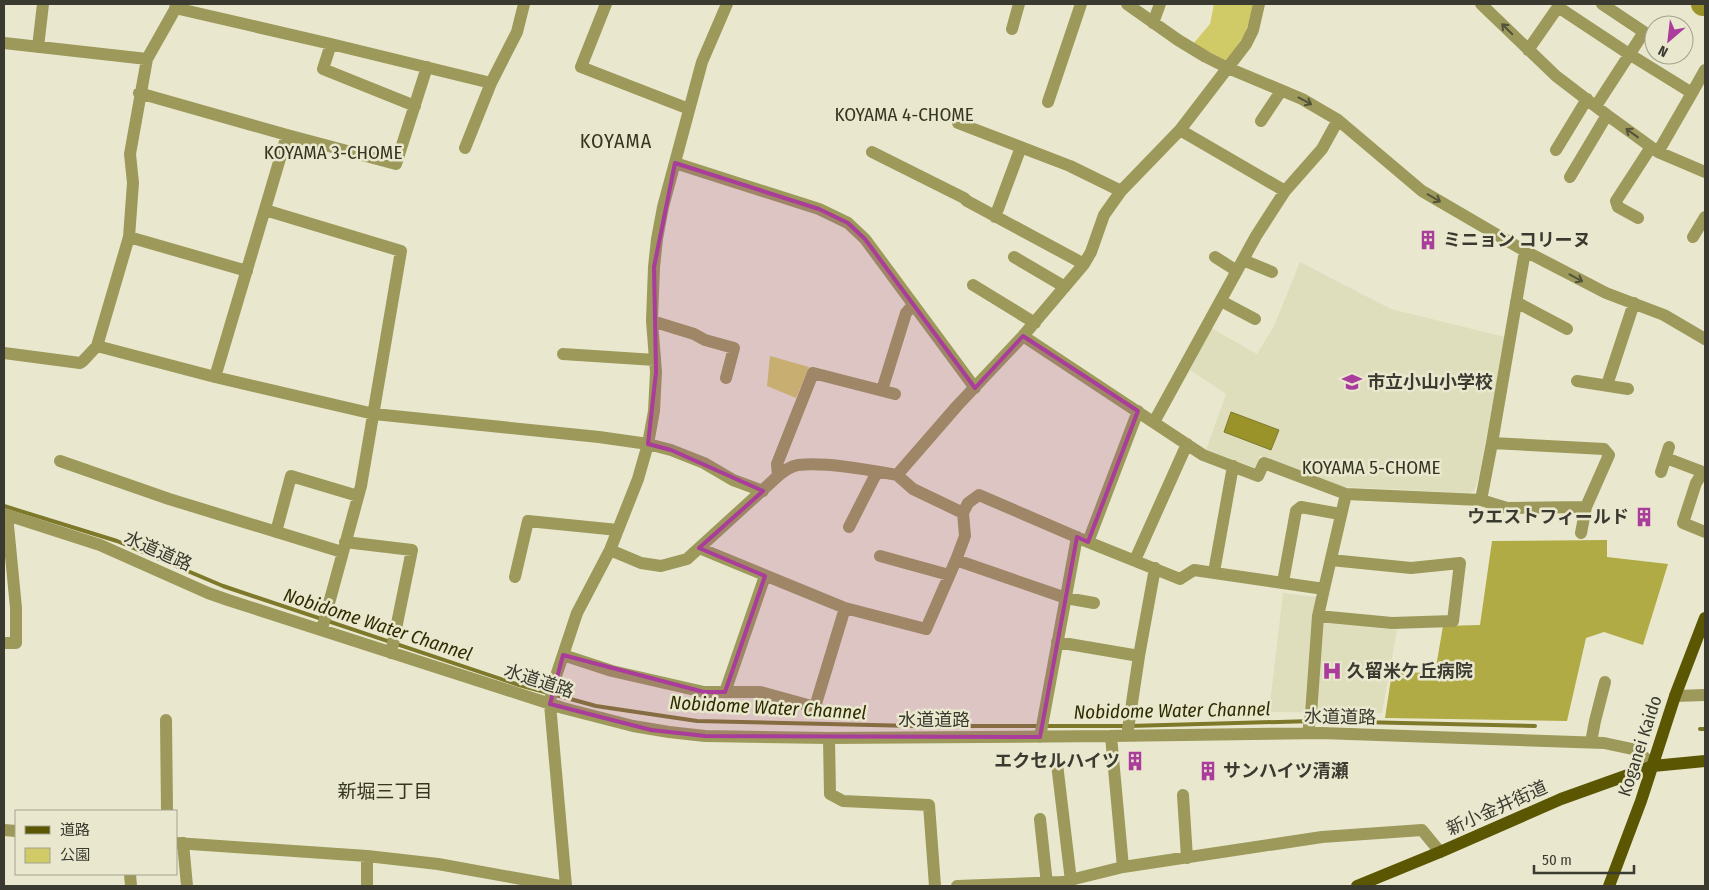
<svg xmlns="http://www.w3.org/2000/svg" width="1709" height="890" font-family="'Fira Sans Condensed','Noto Sans JP',sans-serif">
  <rect width="100%" height="100%" fill="#e9e8ce"/>
  <path fill="#dfdebc" d="M1300 262 1391 309 1505 337 1479 476 1474 491 1469 493 1344 487 1260 456 1255 468 1206 450 1226 394 1190 370 1211 328 1257 354 1274 326Z
    M1283 593 1317 597 1314 622 1397 630 1382 713 1269 712Z"/>
  <path fill="#d0cb66" d="M1214 4H1255L1245 34 1227 61 1193 44 1210 24Z
    M770 356 809 367 796 398 767 386Z"/>
  <path fill="#b1ab45" d="M1607 540V557L1668 564 1643 645 1604 632 1586 638 1567 721 1385 718 1392 672 1435 673 1443 626 1480 625 1492 541Z"/>
  <path fill="#9a9329" stroke="#7e782b" d="M1231 412 1279 430 1271 450 1224 432Z"/>
  <g fill="none" stroke-linecap="round" stroke-linejoin="round">
    <path stroke="#7e782b" stroke-width="4" d="M4 506 117 541 223 586 519 685 596 706 697 721 915 726H1129L1313 721 1535 726
      M1700 729H1705"/>
    <path stroke="#9a9329" stroke-width="24" d="M1703 4H1705"/>
    <path stroke="#9c995b" stroke-width="12" d="M606 4 581 67 689 109
      M1127 4 1178 40 1206 57 1228 68 1302 99 1338 120 1422 191 1525 251 1606 293 1664 315 1705 339
      M1481 4 1556 76 1607 115 1658 152 1705 172
      M175 8 331 44 491 83
      M1153 23 1160 4
      M1012 29 1019 4
      M4 43 147 59
      M331 44 323 69 415 106
      M38 47 43 4
      M1528 50 1558 7 1629 54 1692 93 1658 152
      M139 93 287 135 396 164 427 67
      M1692 93 1705 70
      M1048 102 1081 4
      M1596 106 1644 32 1602 4
      M1261 121 1281 91
      M958 123 1070 166 1121 191
      M1180 130 1285 191
      M465 148 491 83 517 32 524 4
      M1556 150 1587 99
      M872 152 964 198 967 201 1084 264
      M675 163 819 209 848 223 865 239 975 388
      M1570 177 1607 115
      M265 210 401 251 361 486 322 629
      M995 217 1021 147
      M1638 218 1618 207 1616 201 1651 147
      M129 237 247 271
      M1693 237 1705 217
      M1014 257 1065 287
      M1215 257 1237 271
      M1243 260 1272 272
      M973 285 1035 323
      M1221 301 1255 319
      M1516 302 1567 329
      M652 321 694 334 705 340 734 348 726 378
      M1023 336 1203 455 1258 476 1264 463 1346 494
      M97 346 215 377 374 414 599 437 648 444 671 450 704 463 733 480 763 491
      M4 353 80 363 83 361 97 346 129 237 133 183 130 154 147 59 178 4
      M563 354 655 360
      M215 377 287 135
      M1577 381 1628 389
      M1607 385 1634 303
      M882 390 906 313 913 305
      M1154 422 1256 236 1285 191 1322 149 1338 120
      M1492 443 1604 449 1609 455 1586 507 1581 533
      M1666 458 1703 472 1696 483 1683 523 1705 532
      M60 461 169 499 342 552
      M1661 472 1669 447
      M897 475 913 489 963 513
      M778 476 777 464 813 373 895 394
      M1481 500 1492 443 1525 251
      M4 514 100 545 208 593 228 600 563 708 633 726 669 732 705 736 829 738 1111 736 1321 733 1604 743 1637 750 1653 766
      M849 527 877 472
      M276 532 291 476 358 496
      M345 542 412 550 391 653
      M1088 542 1138 411
      M699 548 845 608 926 629 956 560 965 536 963 513 968 503 979 495 1088 542 1180 579 1194 570 1324 589 1346 494 1481 500 1507 508 1586 507
      M610 550 641 563 661 566 687 559 778 476C784 471 790 466 798 465 827 462 869 470 897 475L957 406 1023 336 1084 264 1091 252 1104 215 1121 191 1180 130 1246 44 1253 30 1259 4
      M880 556 949 575
      M956 560 1066 598 1094 603
      M1135 560 1187 444
      M1214 572 1233 466
      M515 577 528 521 618 530
      M1283 582 1296 511 1301 507 1340 514
      M1318 616 1392 623 1453 621 1460 563 1411 568 1331 560
      M1057 642 1139 656
      M4 643H16V608L7 515
      M563 655 612 671 704 692H725L765 576
      M725 692H760L815 707 845 608
      M1675 696 1705 695
      M166 720 167 811
      M1308 733 1311 714 1318 616 1324 589
      M1111 736 1123 867
      M1127 736 1139 656 1155 568
      M1040 737 1077 537
      M829 738 830 794 843 801 929 805 935 886
      M1591 742 1595 721 1605 682
      M1057 764 1071 881
      M1183 795 1187 858
      M1040 819 1047 884
      M4 830 16 831
      M176 843 367 856 438 864 560 886
      M183 843 187 886
      M367 856V886
      M130 874 131 886
      M566 886 550 704 552 688 577 613 610 550 638 479 648 444 654 411 656 372 652 321 654 267 657 239 663 207 702 62 727 4
      M957 886 1062 882 1123 867 1322 837 1422 830 1440 852"/>
    <path stroke="#5b5602" stroke-width="12" d="M1357 886 1440 852 1561 799 1653 766 1705 761
      M1609 886 1641 801 1675 696 1705 618"/>
  </g>
  <defs><path id="oneway-shaft" d="M-6 0H5M1.5-3L5.5 0L1.5 3" fill="none" stroke-width="1.6" stroke-linecap="round" stroke-linejoin="round" transform="scale(1.25)"/></defs>
  <g stroke="#53523b">
    <use href="#oneway-shaft" transform="translate(1507 29) rotate(-135)"/>
    <use href="#oneway-shaft" transform="translate(1305 101) rotate(28)"/>
    <use href="#oneway-shaft" transform="translate(1632 133) rotate(-144)"/>
    <use href="#oneway-shaft" transform="translate(1434 198) rotate(30)"/>
    <use href="#oneway-shaft" transform="translate(1576 278) rotate(28)"/>
  </g>
  <path fill="#aa3c9b" fill-opacity="0.2" stroke="#aa3c9b" stroke-width="4" stroke-linejoin="round" d="M675 163 819 209 848 223 865 239 975 388 1023 336 1138 411 1088 542 1077 537 1040 737 705 736 651 730 550 704 563 655 704 692H725L765 576 699 548 763 491 671 450 648 444 656 372 654 267Z"/>
  <defs>
    <symbol id="building-bare" viewBox="-9 -9 18 18"><path d="M-4-6H4V6H1V3H-1V6H-4ZM-2.5-4.3h1.7v1.8h-1.7ZM.8-4.3h1.7v1.8H.8ZM-2.5-1h1.7V.8h-1.7ZM.8-1h1.7V.8H.8Z" fill="#aa3c9b" stroke="#e9e8ce" stroke-width="2.5" paint-order="stroke"/></symbol>
    <symbol id="school-bare" viewBox="-9 -9 18 18"><path d="M0-5L7-2L0 1L-7-2ZM-4 1L0 2.5L4 1V4Q0 6-4 4Z" fill="#aa3c9b" stroke="#e9e8ce" stroke-width="2.5" paint-order="stroke"/></symbol>
    <symbol id="hospital-bare" viewBox="-9 -9 18 18"><path d="M-5-5h3v3.5h4V-5h3V5h-3V1.5h-4V5h-3Z" fill="#aa3c9b" stroke="#e9e8ce" stroke-width="2.5" paint-order="stroke"/></symbol>
  </defs>
  <g fill-rule="evenodd">
    <use href="#building-bare" x="1414" y="226" width="28" height="28"/>
    <use href="#school-bare" x="1338" y="368" width="28" height="28"/>
    <use href="#building-bare" x="1630" y="503" width="28" height="28"/>
    <use href="#hospital-bare" x="1318" y="657" width="28" height="28"/>
    <use href="#building-bare" x="1121" y="747" width="28" height="28"/>
    <use href="#building-bare" x="1194" y="757" width="28" height="28"/>
  </g>
  <g text-anchor="middle" stroke-width="5" stroke-linejoin="round" paint-order="stroke">
    <g font-size="18" font-weight="bold" fill="#3b3a30" stroke="#e9e8ce" text-anchor="start">
      <text x="1443" y="246">ミニョン コリーヌ</text>
      <text x="1367" y="388">市立小山小学校</text>
      <text x="1629" y="523" text-anchor="end">ウエストフィールド</text>
      <text x="1347" y="677">久留米ケ丘病院</text>
      <text x="1120" y="767" text-anchor="end">エクセルハイツ</text>
      <text x="1223" y="777">サンハイツ清瀬</text>
    </g>
    <g font-size="18" fill="#3b3a30" stroke="#e9e8ce">
      <text transform="translate(158 551) rotate(24)" y="6">水道道路</text>
      <text transform="translate(539 681) rotate(18)" y="6">水道道路</text>
      <text transform="translate(1340 717) rotate(1)" y="6">水道道路</text>
      <text x="934" y="726">水道道路</text>
      <text transform="translate(1640 746) rotate(-72)" y="6">Koganei Kaido</text>
      <text transform="translate(1497 808) rotate(-24)" y="6">新小金井街道</text>
    </g>
    <g font-size="19" fill="#363520" stroke="#e9e8ce">
      <text x="904" y="121">KOYAMA 4-CHOME</text>
      <text x="333" y="159">KOYAMA 3-CHOME</text>
      <text x="1371" y="474">KOYAMA 5-CHOME</text>
      <text x="385" y="798">新堀三丁目</text>
    </g>
    <g font-size="19" font-style="italic" fill="#2f2c00" stroke="#e9e8ce">
      <text transform="translate(378 624) rotate(18)" y="7">Nobidome Water Channel</text>
      <text transform="translate(768 707) rotate(3)" y="7">Nobidome Water Channel</text>
      <text transform="translate(1172 710) rotate(-1)" y="7">Nobidome Water Channel</text>
    </g>
    <g font-size="20" letter-spacing="1" fill="#363520" stroke="#e9e8ce">
      <text x="616" y="148">KOYAMA</text>
    </g>
  </g>
  <rect width="1709" height="890" fill="none" stroke="#3b3a30" stroke-width="10"/>
  <rect x="15" y="810" width="162" height="65" fill="#e9e8ce" stroke="#a3a28f"/>
  <rect x="25" y="826" width="25" height="8" fill="#5b5602" stroke="#a3a28f"/>
  <text x="60" y="835" font-size="15" fill="#3b3a30">道路</text>
  <rect x="25" y="848" width="25" height="15" fill="#d0cb66" stroke="#a3a28f"/>
  <text x="60" y="860" font-size="15" fill="#3b3a30">公園</text>
  <g transform="translate(1669 40) rotate(208)"><circle r="24" fill="#e9e8ce" stroke="#a3a28f"/>
  <path d="M0-4L9 19L0 12L-9 19Z" fill="#aa3c9b"/>
  <text y="-8" font-size="14" font-weight="bold" text-anchor="middle" fill="#3b3a30">N</text>
  </g>
  <path d="M1534 865v8h100v-8" fill="none" stroke="#3b3a30" stroke-width="2.5"/>
  <text x="1542" y="865" font-size="15" fill="#3b3a30" stroke="#e9e8ce" stroke-width="4" paint-order="stroke">50 m</text>
</svg>
